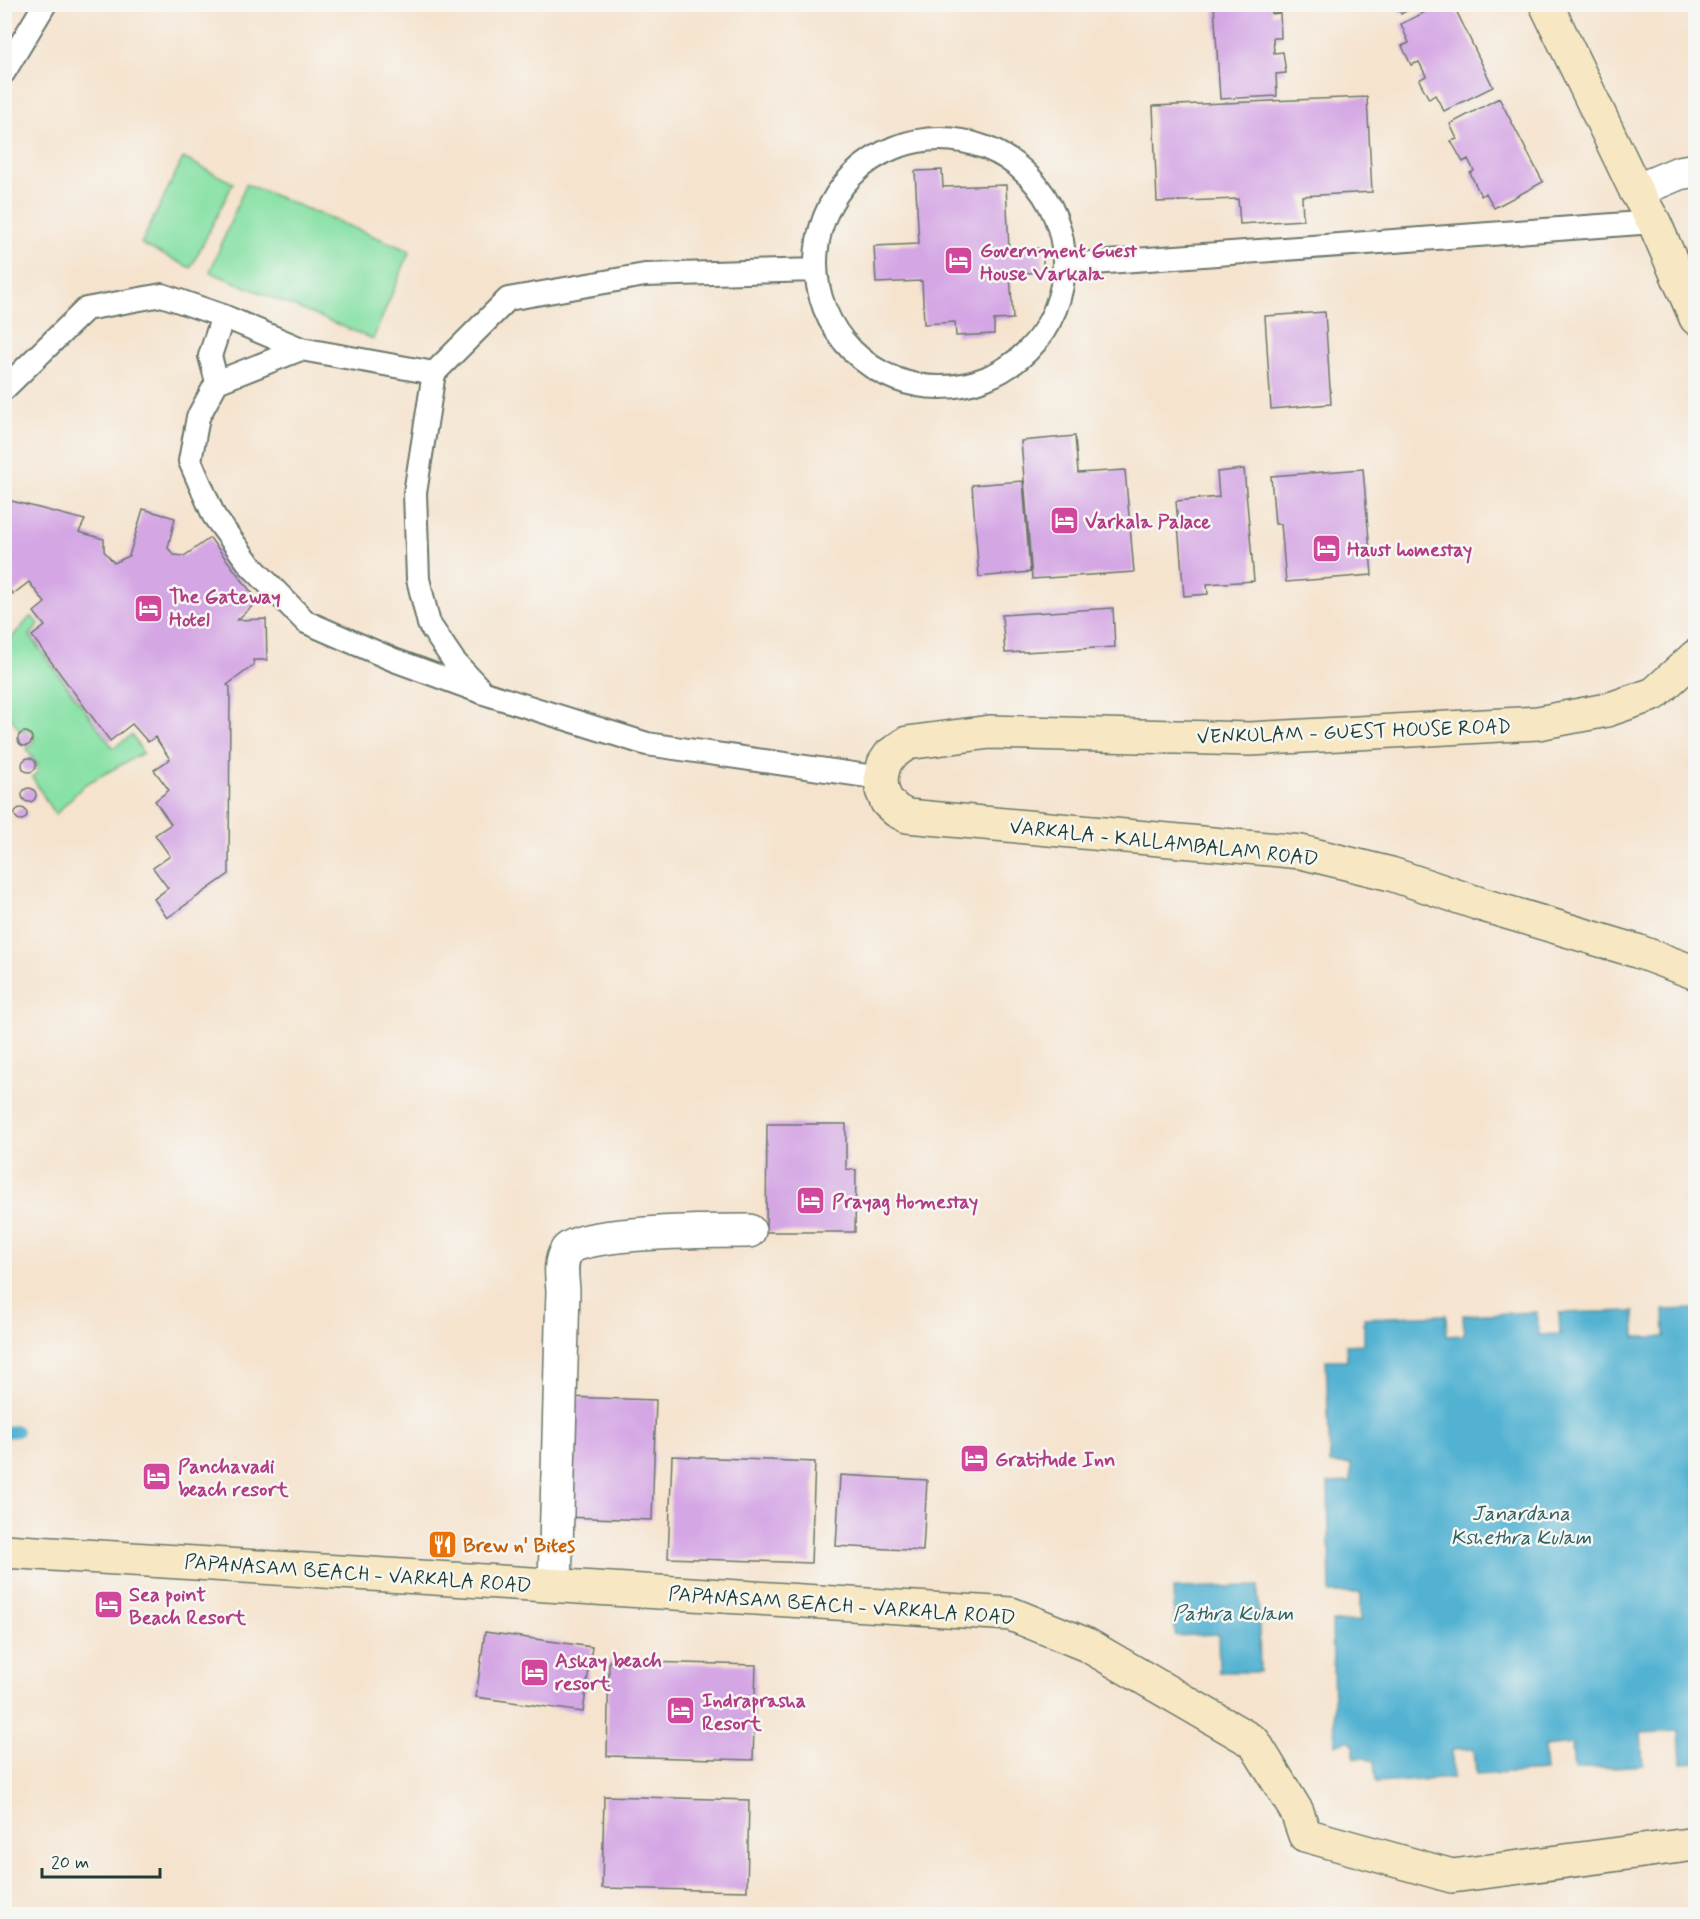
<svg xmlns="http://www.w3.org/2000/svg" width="1700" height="1919" font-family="Mynerve,sans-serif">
  <rect width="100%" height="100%" fill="#f6f6f2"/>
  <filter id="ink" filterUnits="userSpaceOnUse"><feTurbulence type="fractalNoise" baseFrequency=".0167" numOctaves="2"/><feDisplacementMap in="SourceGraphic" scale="12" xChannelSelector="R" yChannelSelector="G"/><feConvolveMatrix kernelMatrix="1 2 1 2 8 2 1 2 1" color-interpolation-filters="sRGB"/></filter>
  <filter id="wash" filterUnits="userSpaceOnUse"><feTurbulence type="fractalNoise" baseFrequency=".008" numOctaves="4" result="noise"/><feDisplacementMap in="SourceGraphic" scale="24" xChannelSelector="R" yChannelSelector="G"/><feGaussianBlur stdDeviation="1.35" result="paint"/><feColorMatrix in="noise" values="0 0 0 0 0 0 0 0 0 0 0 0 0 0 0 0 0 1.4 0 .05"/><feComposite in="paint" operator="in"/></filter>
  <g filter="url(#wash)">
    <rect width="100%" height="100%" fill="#f5e3ce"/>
    <path fill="#88e1a6" stroke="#548f6d" stroke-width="1.5" d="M183 158 233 183 191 268 141 244Z
      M246 184 410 251 373 339 210 272Z
      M31 616 39 624 30 636 113 748 132 735 143 753 84 785 55 815 32 777 37 773 38 765 26 749 33 744 34 736 31 730 20 731 5 709V645Z"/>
    <path fill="#53b2d2" stroke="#397883" stroke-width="1.5" d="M1695 1309V1762L1681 1763 1679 1731 1641 1733 1643 1765 1574 1770 1572 1744 1544 1747 1546 1771 1476 1775 1474 1749 1452 1750 1453 1778 1376 1783 1374 1762 1365 1758H1354V1745L1348 1740 1335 1745 1332 1622 1360 1621V1593H1330L1328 1483 1351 1482V1464H1330L1326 1360H1347L1346 1345 1364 1344V1318L1446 1315 1447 1336 1464 1335 1463 1315 1537 1312 1539 1335 1560 1334 1559 1313 1634 1311 1635 1337H1665L1664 1310Z
      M1258 1586 1260 1672H1219L1218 1634 1175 1636 1173 1588Z"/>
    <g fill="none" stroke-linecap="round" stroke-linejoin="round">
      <path stroke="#53b2d2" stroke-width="12" d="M4 1432 17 1431"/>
    </g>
    <g id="blocks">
      <path fill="#d4a6e4" d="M1214 4H1271L1272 14 1280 13 1281 38H1273L1274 53 1283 52 1286 73 1276 74 1277 96 1220 99Z
        M1396 4H1419L1401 14Z
        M1441 4H1453L1493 87 1444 111 1435 95 1429 99 1419 80 1426 76 1419 62 1411 65 1402 46 1409 43 1401 24Z
        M1367 97 1372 192 1302 196 1303 220 1240 224 1238 199 1157 202 1153 106Z
        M1499 98 1543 182 1494 208 1486 193 1481 196 1470 173 1474 171 1468 159 1463 162 1451 141 1457 139 1450 124Z
        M942 170 943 187 1006 185 1009 250 1043 248V272L1010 274 1013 319 994 320V334L956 336 955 322 924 324 922 281 876 283 874 246 919 244 915 171Z
        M1325 312 1331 404 1271 409 1265 316Z
        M1075 436 1078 473 1125 470 1134 572 1032 579 1021 441Z
        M1244 469 1254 581 1207 584 1208 594 1184 596 1176 501 1219 497 1217 472Z
        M1363 469 1372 575 1286 582 1281 524H1275L1271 476Z
        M1023 481 1030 572 979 577 972 485Z
        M4 499 85 520 79 532 104 539V551L114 563 129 556 143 509 175 518 168 548 174 555 184 556 210 538 258 601 237 620 266 619 267 660H253L254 665 227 685 230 687 229 874 167 918 154 899 168 888 153 868 170 856 155 835 171 824 155 801 169 790 154 770 170 759 155 737 148 742 132 724 110 741 32 636 45 626 34 612 45 603 29 582 13 594 4 583Z
        M1113 608 1115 647 1005 653 1002 615Z
        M18 739a7 7 0 1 1 14 0a7 7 0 1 1-14 0Z
        M22 765a7 7 0 1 1 14 0a7 7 0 1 1-14 0Z
        M22 795a7 7 0 1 1 14 0a7 7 0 1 1-14 0Z
        M15 814a6 6 0 1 1 12 0a6 6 0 1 1-12 0Z
        M767 1124H846V1169L856 1170 855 1232H766Z
        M565 1397 656 1400 652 1520 561 1517Z
        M672 1456 815 1462 811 1563 668 1558Z
        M840 1475 927 1480 923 1551 836 1546Z
        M485 1632 592 1647 583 1712 476 1697Z
        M609 1661 756 1665 753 1760 607 1756Z
        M604 1796 749 1800 747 1891 602 1888Z"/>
    </g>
  </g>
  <g filter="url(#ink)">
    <use href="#blocks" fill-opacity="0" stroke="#6a776a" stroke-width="1.5"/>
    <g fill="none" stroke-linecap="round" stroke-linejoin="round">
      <defs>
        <path id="lane" d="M4 72 45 4
          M816 263a124 124 0 1 1 248 0a124 124 0 1 1-248 0Z
          M1066 265 1654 222
          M301 349 434 373 508 299 645 275 816 270
          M434 373 415 493 418 579 429 624 454 661 481 690
          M217 382 210 356 223 316 301 349 217 382 198 417 190 461 214 516 250 565 306 622 394 660 484 693 647 744 881 778
          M4 389 86 309 162 295 223 316"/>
        <path id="street" d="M1636 191 1679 173 1696 170
          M555 1585 563 1290C562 1277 559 1262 567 1250 582 1231 720 1231 749 1231"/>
        <path id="secondary" d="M1546 4 1636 191 1654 222 1696 318
          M1696 656 1654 694 1607 710 1538 723 1250 739 990 732 907 743 890 755 884 764 881 778 882 790 887 802 897 811 907 816 1301 852 1391 874 1483 905 1637 951 1696 973
          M4 1551 1011 1614 1087 1645 1254 1742 1297 1812 1305 1835 1452 1876 1696 1844"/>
      </defs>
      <use href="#lane" stroke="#6a776a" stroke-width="26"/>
      <use href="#street" stroke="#6a776a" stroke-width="36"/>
      <use href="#secondary" stroke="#6a776a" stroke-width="36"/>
      <use href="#lane" stroke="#fff" stroke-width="22"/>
      <use href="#street" stroke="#fff" stroke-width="33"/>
      <use href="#secondary" stroke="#f7e8c3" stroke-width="33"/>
    </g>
  </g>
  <defs>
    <symbol id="hotel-square" viewBox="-11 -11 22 22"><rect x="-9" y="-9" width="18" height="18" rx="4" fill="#d1479c" stroke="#f6f6f2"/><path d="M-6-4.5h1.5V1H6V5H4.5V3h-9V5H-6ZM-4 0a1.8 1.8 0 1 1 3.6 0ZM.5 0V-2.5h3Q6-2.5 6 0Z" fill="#fff"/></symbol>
    <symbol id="restaurant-square" viewBox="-11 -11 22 22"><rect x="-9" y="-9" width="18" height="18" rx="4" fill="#e8710a" stroke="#f6f6f2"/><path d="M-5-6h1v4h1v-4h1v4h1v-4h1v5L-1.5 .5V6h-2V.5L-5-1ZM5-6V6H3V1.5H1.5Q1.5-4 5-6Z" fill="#fff"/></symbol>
  </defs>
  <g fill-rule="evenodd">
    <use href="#hotel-square" x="942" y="244" width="33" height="33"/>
    <use href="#hotel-square" x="1048" y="504" width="33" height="33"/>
    <use href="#hotel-square" x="1310" y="532" width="33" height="33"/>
    <use href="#hotel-square" x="132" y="592" width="33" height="33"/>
    <use href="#hotel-square" x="794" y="1184" width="33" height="33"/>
    <use href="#hotel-square" x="958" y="1442" width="33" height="33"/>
    <use href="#hotel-square" x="140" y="1460" width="33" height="33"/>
    <use href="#restaurant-square" x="426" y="1528" width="33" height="33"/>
    <use href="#hotel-square" x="92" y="1588" width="33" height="33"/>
    <use href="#hotel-square" x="518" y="1656" width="33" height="33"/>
    <use href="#hotel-square" x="664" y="1694" width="33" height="33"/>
  </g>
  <g text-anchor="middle" stroke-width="5" stroke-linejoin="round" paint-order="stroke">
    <g font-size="20" font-weight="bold" fill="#b23c85" stroke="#f6f6f2" text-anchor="start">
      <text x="980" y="257">Government Guest<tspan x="980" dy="23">House Varkala</tspan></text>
      <text x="1085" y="528">Varkala Palace</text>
      <text x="1347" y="556">Haust homestay</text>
      <text x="169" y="603">The Gateway<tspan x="169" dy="23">Hotel</tspan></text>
      <text x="832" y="1208">Prayag Homestay</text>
      <text x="995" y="1466">Gratitude Inn</text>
      <text x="178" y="1473">Panchavadi<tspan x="178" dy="23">beach resort</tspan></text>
      <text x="129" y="1601">Sea point<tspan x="129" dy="23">Beach Resort</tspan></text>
      <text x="555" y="1667">Askay beach<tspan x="555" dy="23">resort</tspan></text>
      <text x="702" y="1707">Indraprasha<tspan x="702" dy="23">Resort</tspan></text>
    </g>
    <g font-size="20" fill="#1f3d34" stroke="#f6f6f2">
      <text transform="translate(1354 731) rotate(-2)" y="7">VENKULAM - GUEST HOUSE ROAD</text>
      <text transform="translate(1164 842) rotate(6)" y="7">VARKALA - KALLAMBALAM ROAD</text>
      <text transform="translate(358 1573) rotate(4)" y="7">PAPANASAM BEACH - VARKALA ROAD</text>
      <text transform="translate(842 1605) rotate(4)" y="7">PAPANASAM BEACH - VARKALA ROAD</text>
    </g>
    <g font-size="20" font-weight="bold" fill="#c56008" stroke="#f6f6f2" text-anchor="start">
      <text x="463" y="1552">Brew n' Bites</text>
    </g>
    <g font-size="21" font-style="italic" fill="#2f6063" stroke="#f6f6f2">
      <text x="1521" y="1520">Janardana<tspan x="1521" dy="24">Kshethra Kulam</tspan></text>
      <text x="1233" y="1620">Pathra Kulam</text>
    </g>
  </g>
  <rect width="1700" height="1919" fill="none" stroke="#f6f6f2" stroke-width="24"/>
  <path d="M42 1868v9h118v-9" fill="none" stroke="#1f3d34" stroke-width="3"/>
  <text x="51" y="1868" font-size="18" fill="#1f3d34" stroke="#f6f6f2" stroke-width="4.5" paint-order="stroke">20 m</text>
</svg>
